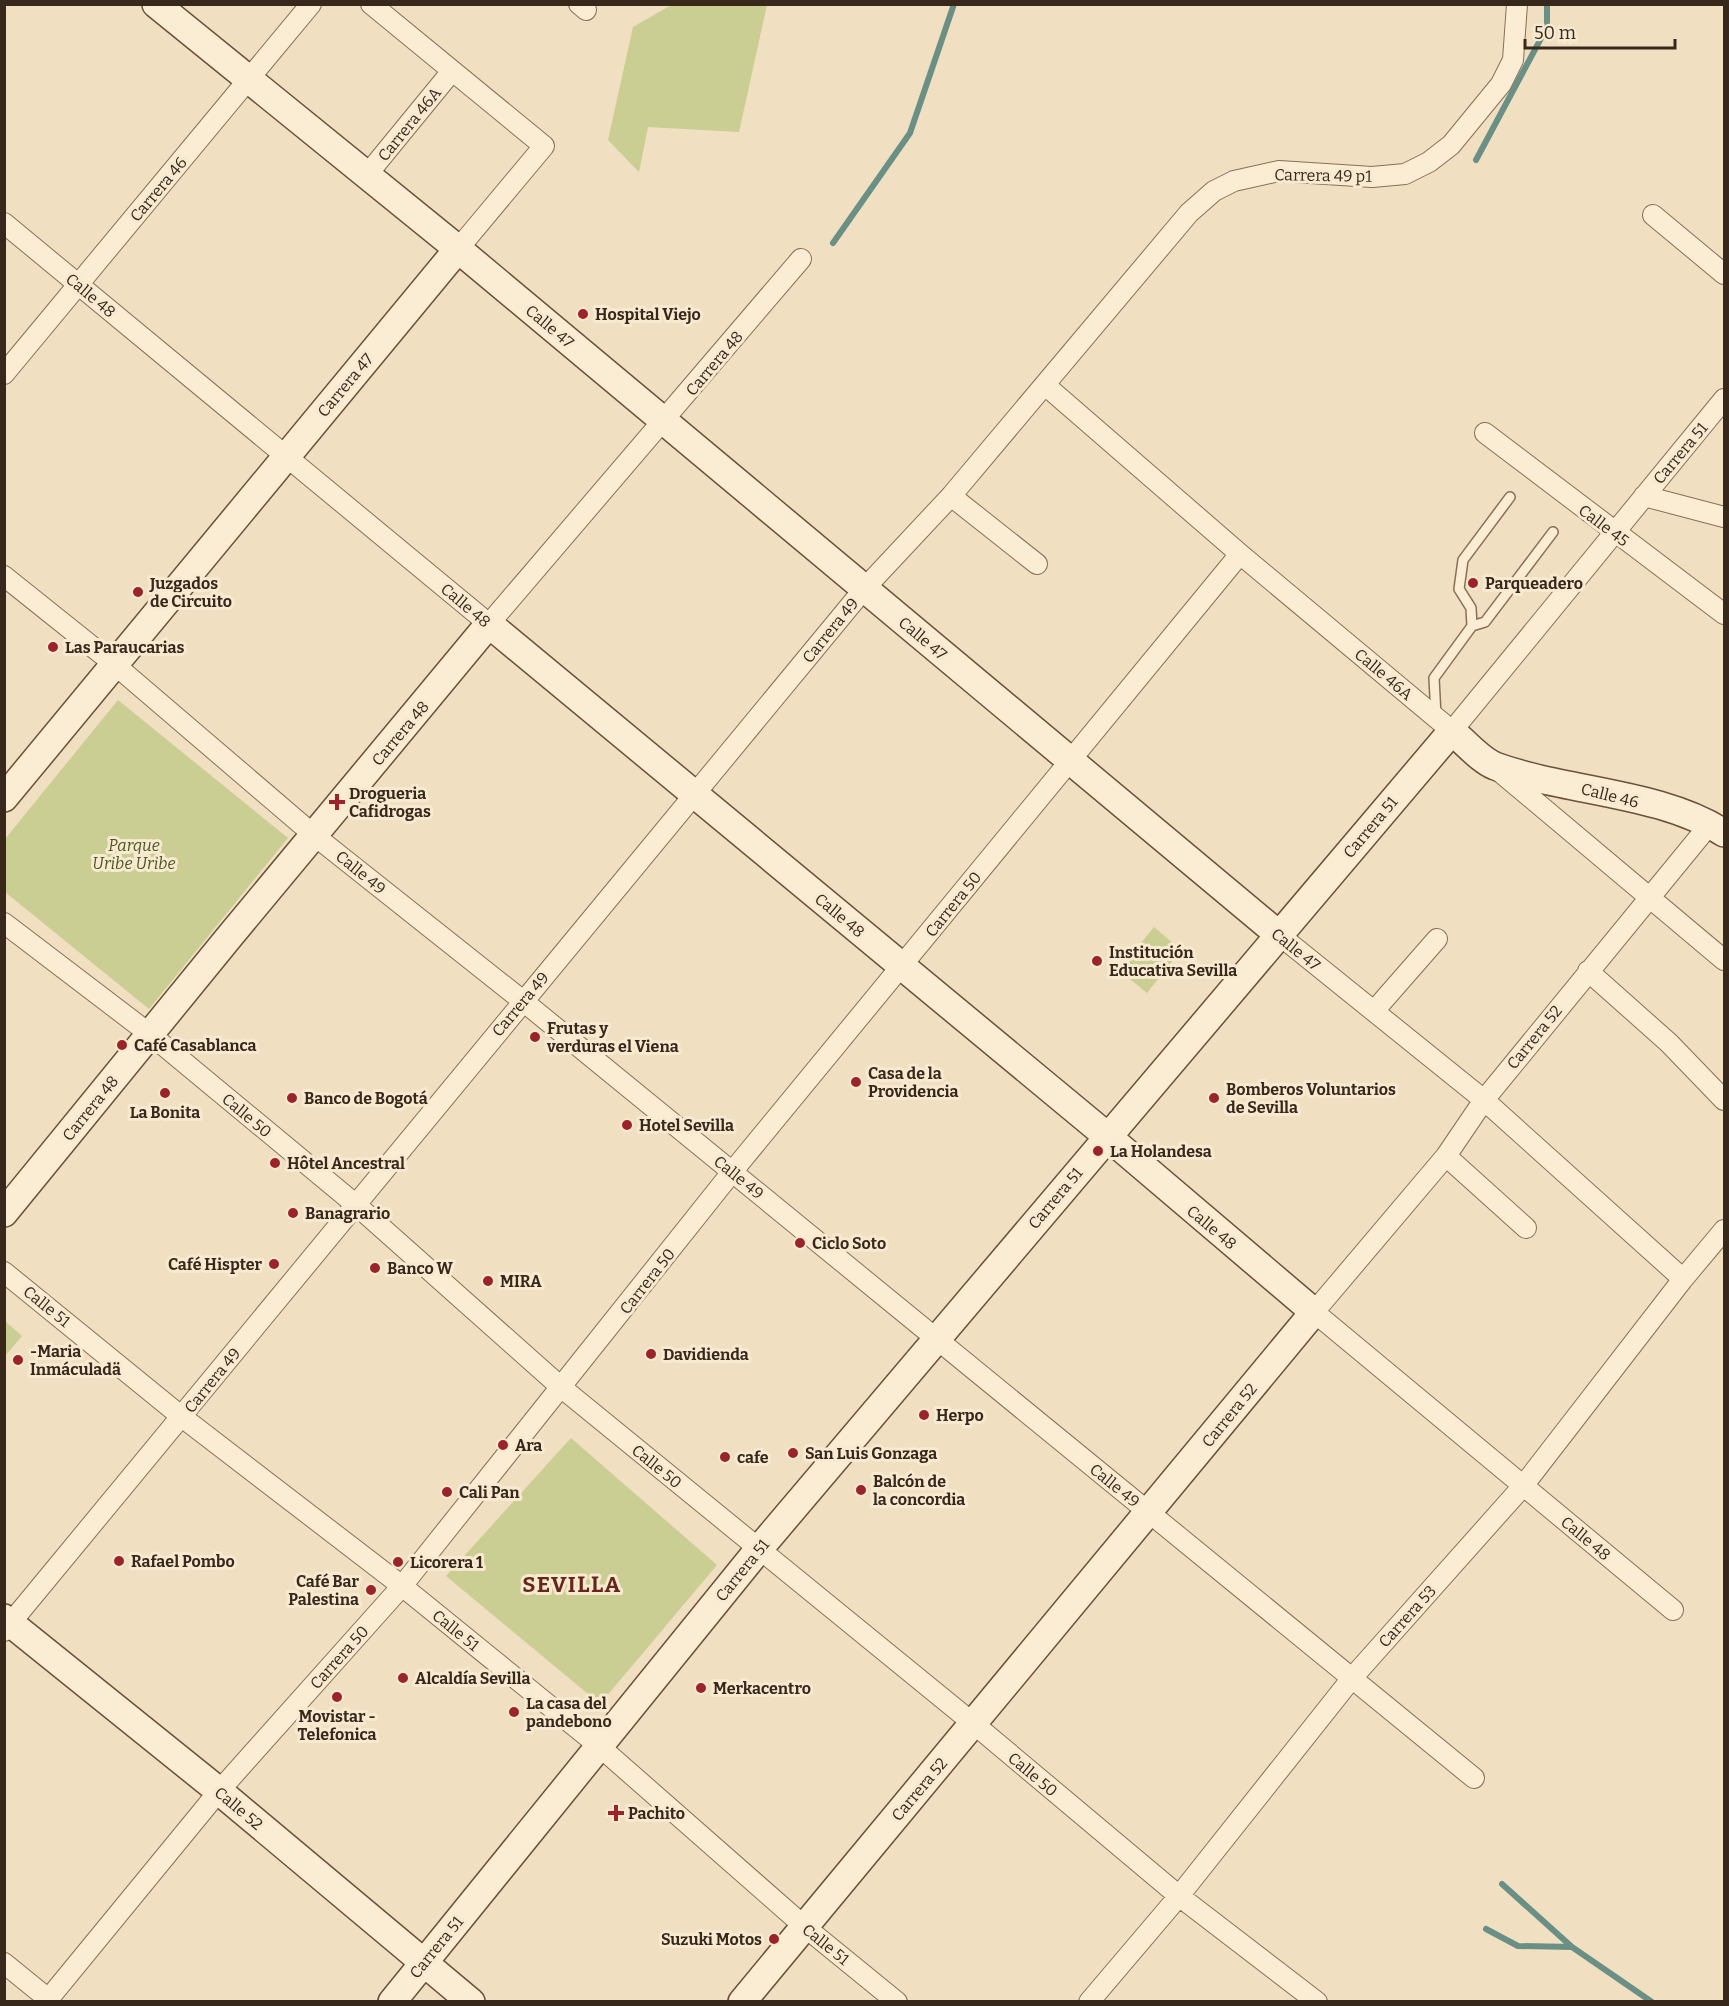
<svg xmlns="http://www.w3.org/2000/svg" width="1729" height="2006" font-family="Bitter,serif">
  <rect width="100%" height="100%" fill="#f0dfc0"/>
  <path fill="#cace93" d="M673 4 767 5 739 132 648 127 639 172 608 140 633 27Z
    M118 700 288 838 149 1009 5 892V839Z
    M1154 927 1181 950 1147 993 1119 970Z
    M5 1321 22 1336 5 1356Z
    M571 1438 717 1565 600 1704 446 1576Z"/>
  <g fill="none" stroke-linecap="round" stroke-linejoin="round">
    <path stroke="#6a9085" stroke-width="6" d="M1476 160 1547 27V4
      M833 243 910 133 954 4
      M1502 1884 1572 1947 1652 2002
      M1486 1929 1518 1946 1572 1947"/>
    <defs>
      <path id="lane" d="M1472 626 1471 608 1459 589 1463 560 1510 497
        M1436 716 1434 678 1472 626 1485 622 1553 532"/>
      <path id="street" d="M371 4 544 146 458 249
        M579 4 586 10
        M366 176 452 71
        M1653 215 1724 274
        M4 223 489 624 801 259
        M4 374 311 4
        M1045 385 1240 554 1452 731 1724 399
        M1485 433 1724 614
        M951 496 1037 564
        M1644 496 1724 517
        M4 576 114 664 315 836 523 1001 1474 1778
        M1499 771 1724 960
        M4 923 151 1035 355 1204 562 1388 974 1724 1179 1896 1317 2002
        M1278 934 1484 1100 1683 1279
        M1588 971 1669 1043 1724 1100
        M1374 1011 1437 939
        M1446 1156 1526 1228
        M4 1272 182 1417 402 1586 599 1746 805 1927 897 2002
        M1673 1610 1314 1312 1446 1156 1484 1100 1710 824
        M4 1631 864 589 951 496 1189 213 1214 191 1234 181 1279 171 1372 177 1405 174 1429 162 1451 145 1501 84 1513 60 1517 4
        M4 1963 52 2002
        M46 2002 219 1791 402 1586 732 1172 1240 554
        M1089 2002 1179 1896 1352 1678 1523 1486 1683 1279 1724 1230"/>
      <path id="secondary" d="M156 4 458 249 1278 934
        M4 798 458 249
        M4 1213 230 936 489 624 1107 1136 1314 1312 742 2002
        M4 1618 219 1791 471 2002
        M392 2002 759 1549 1452 731C1464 741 1480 760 1495 766 1566 792 1661 792 1724 833"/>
    </defs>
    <use href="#lane" stroke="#8a6f57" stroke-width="12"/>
    <use href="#street" stroke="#8a6f57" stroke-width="22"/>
    <use href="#secondary" stroke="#6b503a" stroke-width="30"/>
    <use href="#lane" stroke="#faedd3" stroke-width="9"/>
    <use href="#street" stroke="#faedd3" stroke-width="20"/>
    <use href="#secondary" stroke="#faedd3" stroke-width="27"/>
  </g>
  <g fill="#9b242b" stroke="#f7ead0" stroke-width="2">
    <circle cx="583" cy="314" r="6"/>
    <circle cx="1473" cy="583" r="6"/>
    <circle cx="138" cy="592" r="6"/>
    <circle cx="53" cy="647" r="6"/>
    <path d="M334 793h6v6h6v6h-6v6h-6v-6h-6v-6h6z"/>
    <circle cx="1097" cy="961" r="6"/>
    <circle cx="535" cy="1037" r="6"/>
    <circle cx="122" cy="1045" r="6"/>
    <circle cx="856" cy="1082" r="6"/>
    <circle cx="165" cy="1093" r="6"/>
    <circle cx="292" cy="1098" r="6"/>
    <circle cx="1214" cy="1098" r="6"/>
    <circle cx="627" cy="1125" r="6"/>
    <circle cx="1098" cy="1151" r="6"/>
    <circle cx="275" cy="1163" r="6"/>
    <circle cx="293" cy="1213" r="6"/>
    <circle cx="800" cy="1243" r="6"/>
    <circle cx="274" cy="1264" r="6"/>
    <circle cx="375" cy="1268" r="6"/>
    <circle cx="488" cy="1281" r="6"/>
    <circle cx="651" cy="1354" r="6"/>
    <circle cx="18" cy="1360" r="6"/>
    <circle cx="924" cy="1415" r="6"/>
    <circle cx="503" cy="1445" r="6"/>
    <circle cx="793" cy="1453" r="6"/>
    <circle cx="725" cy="1457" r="6"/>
    <circle cx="861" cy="1490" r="6"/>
    <circle cx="447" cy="1492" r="6"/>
    <circle cx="119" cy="1561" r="6"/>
    <circle cx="398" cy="1562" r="6"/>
    <circle cx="371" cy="1590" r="6"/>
    <circle cx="403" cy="1678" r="6"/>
    <circle cx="701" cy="1688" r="6"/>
    <circle cx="337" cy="1697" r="6"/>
    <circle cx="514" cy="1712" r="6"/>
    <path d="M613 1804h6v6h6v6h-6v6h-6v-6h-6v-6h6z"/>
    <circle cx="774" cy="1939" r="6"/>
  </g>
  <g text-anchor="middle" stroke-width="6" stroke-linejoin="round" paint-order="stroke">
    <g font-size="16" fill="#38281c" stroke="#f7ead0">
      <text transform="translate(409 124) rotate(-51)" y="6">Carrera 46A</text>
      <text transform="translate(1323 175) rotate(1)" y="6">Carrera 49 p1</text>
      <text transform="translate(158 189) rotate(-50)" y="6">Carrera 46</text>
      <text transform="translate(91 295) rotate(40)" y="6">Calle 48</text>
      <text transform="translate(550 326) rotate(40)" y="6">Calle 47</text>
      <text transform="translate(714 363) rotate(-50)" y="6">Carrera 48</text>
      <text transform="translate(345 385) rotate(-50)" y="6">Carrera 47</text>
      <text transform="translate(1680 453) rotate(-50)" y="6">Carrera 51</text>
      <text transform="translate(1604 525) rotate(37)" y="6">Calle 45</text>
      <text transform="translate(466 605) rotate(40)" y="6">Calle 48</text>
      <text transform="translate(830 630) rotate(-51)" y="6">Carrera 49</text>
      <text transform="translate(923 638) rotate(40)" y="6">Calle 47</text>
      <text transform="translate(1384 674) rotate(40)" y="6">Calle 46A</text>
      <text transform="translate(400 733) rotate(-50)" y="6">Carrera 48</text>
      <text transform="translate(1610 795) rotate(14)" y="6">Calle 46</text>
      <text transform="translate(1370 827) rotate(-50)" y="6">Carrera 51</text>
      <text transform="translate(361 872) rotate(39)" y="6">Calle 49</text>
      <text transform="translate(953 904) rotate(-51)" y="6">Carrera 50</text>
      <text transform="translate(840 915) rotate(40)" y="6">Calle 48</text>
      <text transform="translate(1296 949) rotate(39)" y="6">Calle 47</text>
      <text transform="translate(520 1004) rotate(-50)" y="6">Carrera 49</text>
      <text transform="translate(1534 1037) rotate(-51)" y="6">Carrera 52</text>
      <text transform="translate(90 1108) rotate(-51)" y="6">Carrera 48</text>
      <text transform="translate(247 1115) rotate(40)" y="6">Calle 50</text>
      <text transform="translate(739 1177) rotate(39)" y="6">Calle 49</text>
      <text transform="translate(1055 1198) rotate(-50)" y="6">Carrera 51</text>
      <text transform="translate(1212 1227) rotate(40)" y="6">Calle 48</text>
      <text transform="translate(647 1281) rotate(-52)" y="6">Carrera 50</text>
      <text transform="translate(47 1306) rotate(39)" y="6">Calle 51</text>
      <text transform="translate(212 1380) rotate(-51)" y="6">Carrera 49</text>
      <text transform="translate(1229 1415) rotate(-51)" y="6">Carrera 52</text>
      <text transform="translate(657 1466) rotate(39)" y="6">Calle 50</text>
      <text transform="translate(1115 1485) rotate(39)" y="6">Calle 49</text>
      <text transform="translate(1586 1538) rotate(40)" y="6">Calle 48</text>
      <text transform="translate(742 1570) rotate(-51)" y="6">Carrera 51</text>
      <text transform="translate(1407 1616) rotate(-48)" y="6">Carrera 53</text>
      <text transform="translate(456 1630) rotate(39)" y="6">Calle 51</text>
      <text transform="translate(339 1657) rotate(-48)" y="6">Carrera 50</text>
      <text transform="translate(1033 1774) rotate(40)" y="6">Calle 50</text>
      <text transform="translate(919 1789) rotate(-50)" y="6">Carrera 52</text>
      <text transform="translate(239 1808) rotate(40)" y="6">Calle 52</text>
      <text transform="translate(826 1944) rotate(39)" y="6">Calle 51</text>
      <text transform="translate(436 1947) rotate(-51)" y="6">Carrera 51</text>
    </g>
    <g font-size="16" font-weight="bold" fill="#38281c" stroke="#f7ead0" text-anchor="start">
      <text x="595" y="320">Hospital Viejo</text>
      <text x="150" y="589">Juzgados<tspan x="150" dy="18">de Circuito</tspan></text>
      <text x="1485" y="589">Parqueadero</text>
      <text x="65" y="653">Las Paraucarias</text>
      <text x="349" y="799">Drogueria<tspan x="349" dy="18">Cafidrogas</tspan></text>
      <text x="1109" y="958">Institución<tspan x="1109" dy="18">Educativa Sevilla</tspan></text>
      <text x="547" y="1034">Frutas y<tspan x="547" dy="18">verduras el Viena</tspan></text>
      <text x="134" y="1051">Café Casablanca</text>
      <text x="868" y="1079">Casa de la<tspan x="868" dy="18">Providencia</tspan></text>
      <text x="1226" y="1095">Bomberos Voluntarios<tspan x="1226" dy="18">de Sevilla</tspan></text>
      <text x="304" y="1104">Banco de Bogotá</text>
      <text x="165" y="1118" text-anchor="middle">La Bonita</text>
      <text x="639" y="1131">Hotel Sevilla</text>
      <text x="1110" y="1157">La Holandesa</text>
      <text x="287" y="1169">Hôtel Ancestral</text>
      <text x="305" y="1219">Banagrario</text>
      <text x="812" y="1249">Ciclo Soto</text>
      <text x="262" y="1270" text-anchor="end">Café Hispter</text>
      <text x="387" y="1274">Banco W</text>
      <text x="500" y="1287">MIRA</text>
      <text x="30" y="1357">-Maria<tspan x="30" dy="18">Inmáculadä</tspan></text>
      <text x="663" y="1360">Davidienda</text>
      <text x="936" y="1421">Herpo</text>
      <text x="515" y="1451">Ara</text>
      <text x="805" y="1459">San Luis Gonzaga</text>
      <text x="737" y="1463">cafe</text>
      <text x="873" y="1487">Balcón de<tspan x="873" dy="18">la concordia</tspan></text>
      <text x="459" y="1498">Cali Pan</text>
      <text x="131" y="1567">Rafael Pombo</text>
      <text x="410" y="1568">Licorera 1</text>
      <text x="359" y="1587" text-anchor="end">Café Bar<tspan x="359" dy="18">Palestina</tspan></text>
      <text x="415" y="1684">Alcaldía Sevilla</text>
      <text x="713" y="1694">Merkacentro</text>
      <text x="526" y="1709">La casa del<tspan x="526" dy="18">pandebono</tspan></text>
      <text x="337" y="1722" text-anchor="middle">Movistar -<tspan x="337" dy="18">Telefonica</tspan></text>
      <text x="628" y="1819">Pachito</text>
      <text x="762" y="1945" text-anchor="end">Suzuki Motos</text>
    </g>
    <g font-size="16" font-style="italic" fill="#4b5622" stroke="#f7ead0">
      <text x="134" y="851">Parque<tspan x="134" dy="18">Uribe Uribe</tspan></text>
    </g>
    <g font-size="22" font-weight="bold" letter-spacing="1.5" fill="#672619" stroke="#f7ead0">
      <text x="572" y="1592">SEVILLA</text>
    </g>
  </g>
  <rect width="1729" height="2006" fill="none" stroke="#38281c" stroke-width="12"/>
  <path d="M1525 39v9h150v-9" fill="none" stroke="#38281c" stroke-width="3"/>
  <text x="1534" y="39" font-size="18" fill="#38281c" stroke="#f7ead0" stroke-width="4.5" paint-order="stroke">50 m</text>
</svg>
